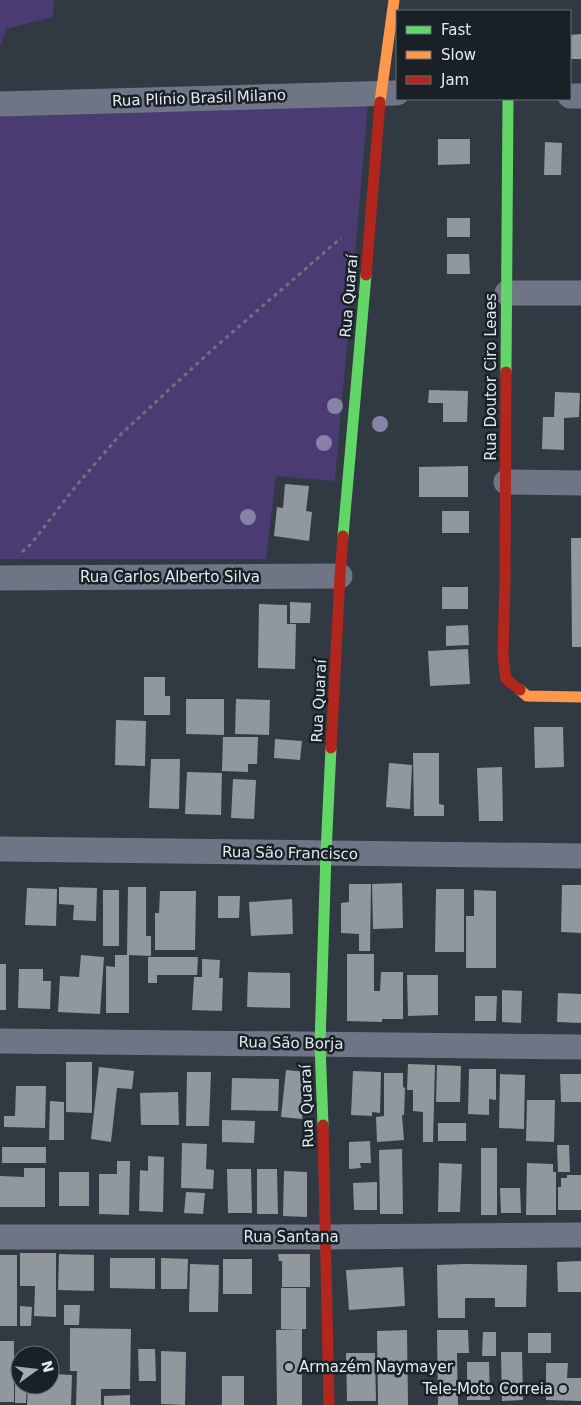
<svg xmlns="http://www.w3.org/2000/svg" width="581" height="1405" font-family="'DejaVu Sans',sans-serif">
  <rect width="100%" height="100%" fill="#313942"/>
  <path fill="#4a3b73" d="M0 0H54L53 17 6 29 0 47Z
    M368 104 335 481 276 476 266 559H0V111Z"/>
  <path fill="#90989e" d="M581 34V59H570V35Z
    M438 139H470V164L438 165Z
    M545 142 562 143 561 175H544Z
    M447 218H470V237H447Z
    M447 254H469L470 274H447Z
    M429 390 468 391 467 422H443V403H428Z
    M555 392 580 393 579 417 564 418V450L542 449 543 417H554Z
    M468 466V497H419V467Z
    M285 484 309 486 306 511 312 512 309 541 274 536 277 507 283 508Z
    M442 511H469V533H442Z
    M571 538H581V647H572Z
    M442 587H468V609H442Z
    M290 602 311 603 310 623H290Z
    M259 604 287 605V624H296L295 669 258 668Z
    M468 625 469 645 446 646V626Z
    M468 649 470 684 430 686 428 651Z
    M144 677H165V696H170V715H144Z
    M186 699H224V735L186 734Z
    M236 699 270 700 269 735 235 734Z
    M116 720 146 721 145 766 115 765Z
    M534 727H563L564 767 535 768Z
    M223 737H258L257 764H248V772L222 771Z
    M275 739 302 741 300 760 274 758Z
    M413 753H439V804L444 805V816H414Z
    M151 759H180L179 809 149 808Z
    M389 763 412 765 410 809 386 807Z
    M502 767 503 821H479L477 768Z
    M187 772 222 773 221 815 185 814Z
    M233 779 256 780 254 819 231 818Z
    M402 883 403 928 373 929 372 884Z
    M349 884H371L370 951H359V934L341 933V903L349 902Z
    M562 885H581V933L561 932Z
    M59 887 97 888 96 921 73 920 74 905 59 904Z
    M128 887H146V936H151V956L129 955V1013H106V966L115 967V955H127Z
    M27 888 57 889 56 926 25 925Z
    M436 889H464V952H435Z
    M103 890H119V946H103Z
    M474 890 496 891V968H466V916H474Z
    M160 891H196L195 950H155V913H159Z
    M218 896H240L239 918H218Z
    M292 899 293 934 251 936 249 902Z
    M347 954H374V991H380L381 972H403V1019H382V1022L347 1021Z
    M81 955 104 957 100 1014 58 1012 60 976 79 977Z
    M148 957H198L197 975H157V983H148Z
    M202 959 220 960 219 978H223L222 1011 192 1010 194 977H202Z
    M0 964H6V1010H0Z
    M19 969H43V981H51L50 1009 18 1008Z
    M248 972 290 973V1008L247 1007Z
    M407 975H438V1015L408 1016Z
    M502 990 522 991 521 1023 502 1022Z
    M558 993 581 994V1023L557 1022Z
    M475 996H497L496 1021H475Z
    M66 1062H92V1113L66 1112Z
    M408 1064 435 1065 433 1142H423V1112L413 1111V1090H407Z
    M437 1065 461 1066 460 1102H436Z
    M99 1067 134 1071 132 1089 117 1088 111 1142 91 1139Z
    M469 1069H496V1100L489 1099V1115L468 1114Z
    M286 1070 307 1072 302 1119 281 1117Z
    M353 1071 381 1072 380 1113 372 1112V1116L351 1115Z
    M187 1072H211L209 1126H186Z
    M384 1073H403V1087L405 1088 404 1115H402L404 1140 377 1142 376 1117 384 1116Z
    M500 1074 525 1075 524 1129 499 1128Z
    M560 1074H581V1102H561Z
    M232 1078 279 1079 278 1111 231 1110Z
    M16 1086H46L45 1128 4 1127V1116H15Z
    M178 1092 179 1125H141L140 1093Z
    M527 1100H555L554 1142 526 1141Z
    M50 1101 64 1102V1140H49Z
    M222 1120 255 1121 254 1143 222 1142Z
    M438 1123H466V1141H438Z
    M370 1141 371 1163H360L361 1168 349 1169V1142Z
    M182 1143 207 1144 206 1169 214 1170 213 1189 181 1188Z
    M557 1145H569L570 1172H558Z
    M2 1147H46V1163H2Z
    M481 1148H497V1215H481Z
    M402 1149 403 1214H380L379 1150Z
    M148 1156 164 1157 163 1212 139 1211 140 1170 148 1171Z
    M117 1161H130L129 1215 99 1214V1174H117Z
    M439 1163 462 1164 460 1212H438Z
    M527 1163 553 1164V1172H556V1215H526Z
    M24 1168H45V1207H0V1176L24 1177Z
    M227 1169H251L252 1213H228Z
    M257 1169H277L278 1214H257Z
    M284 1171 307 1172V1217L283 1216Z
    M59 1172H89V1206H59Z
    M567 1175H581V1210H558V1187H561V1178H567Z
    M377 1182V1210H354L353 1183Z
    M500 1188H520L521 1213H501Z
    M186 1192 205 1193 203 1214 184 1213Z
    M20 1253H56V1317L34 1316 35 1286H20Z
    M59 1254 94 1255V1291L58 1290Z
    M278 1254H310V1287H282V1261H279Z
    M0 1255H17V1326H0Z
    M110 1258H155V1289L110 1288Z
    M161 1258 188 1259 187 1289H161Z
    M223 1259H252V1294H223Z
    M581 1261V1292H558L557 1262Z
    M190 1264 219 1265 218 1312H189Z
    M465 1264 527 1265 526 1307H495V1298H465V1318H438L437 1265Z
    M403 1267 405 1306 349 1310 346 1270Z
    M281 1288H306V1329H281Z
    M64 1305H80L79 1325H64Z
    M20 1306 32 1307 31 1326H20Z
    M70 1328 131 1329 130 1389H101V1405H76L77 1371H70Z
    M302 1329V1405H277L276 1330Z
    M407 1330 408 1405H378L377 1331Z
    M437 1330H468L469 1353H457L458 1405H438Z
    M483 1332H496V1356H482Z
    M528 1333H551V1353H528Z
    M0 1341H14V1402H0Z
    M138 1349H155L156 1381H139Z
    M161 1351 186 1352 185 1405 161 1404Z
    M501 1352H522L523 1400 502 1401Z
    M346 1353H375L376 1401H347Z
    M467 1362H489L490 1400H467Z
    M546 1363H568L567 1378H581V1401L546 1400Z
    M50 1364H54V1374L72 1375 71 1405H27L28 1385H50Z
    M15 1374H20V1385H27L26 1403H15Z
    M222 1376H244V1405H222Z
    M130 1395V1405H104V1396Z"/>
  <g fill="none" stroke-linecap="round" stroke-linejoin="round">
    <path stroke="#6d727e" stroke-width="3" stroke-dasharray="4 4" stroke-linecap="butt" d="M22 552 31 544 76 486 119 436 213 349 341 238"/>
    <path stroke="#707585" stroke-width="25" d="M570 96H581
      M0 104 397 93
      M507 293H581
      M506 482 581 483
      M0 578 340 576
      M0 849 581 856
      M0 1041 581 1047
      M0 1237H326L581 1235"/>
    <path stroke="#63d668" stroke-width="11" d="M506 372 508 99
      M343 536 366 275
      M323 1125 320 1044 326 853 331 748"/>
    <path stroke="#ff974d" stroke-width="11" d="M380 102 394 0
      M520 690 527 696 581 697"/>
    <path stroke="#b3261e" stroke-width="11" d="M366 275 380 102
      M506 372 505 582 503 656 506 679 520 690
      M331 748 340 576 343 536
      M323 1125 329 1405"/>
  </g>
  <g fill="#8682a8">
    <circle cx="335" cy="406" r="8"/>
    <circle cx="380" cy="424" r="8"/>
    <circle cx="324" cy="443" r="8"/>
    <circle cx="248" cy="517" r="8"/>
  </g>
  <g fill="#a3acb5" stroke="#192026" stroke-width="2">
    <circle cx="289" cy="1367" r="5"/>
    <circle cx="563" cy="1389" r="5"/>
  </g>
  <g text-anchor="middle" stroke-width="5" stroke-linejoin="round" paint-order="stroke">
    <g font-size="15" fill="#e1eaf3" stroke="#192026">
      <text transform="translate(199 98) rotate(-2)" y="5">Rua Plínio Brasil Milano</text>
      <text transform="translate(349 296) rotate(-85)" y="5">Rua Quaraí</text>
      <text transform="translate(491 377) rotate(-90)" y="5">Rua Doutor Ciro Leaes</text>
      <text x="170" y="582">Rua Carlos Alberto Silva</text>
      <text transform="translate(319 701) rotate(-87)" y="5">Rua Quaraí</text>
      <text transform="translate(290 853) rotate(1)" y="5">Rua São Francisco</text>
      <text transform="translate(291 1043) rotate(1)" y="5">Rua São Borja</text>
      <text transform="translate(307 1106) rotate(-92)" y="5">Rua Quaraí</text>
      <text x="291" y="1242">Rua Santana</text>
    </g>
    <g font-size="15" fill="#e1eaf3" stroke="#192026" text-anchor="start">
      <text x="299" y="1372">Armazém Naymayer</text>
      <text x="553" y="1394" text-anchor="end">Tele-Moto Correia</text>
    </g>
  </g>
  <rect x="396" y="10" width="175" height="90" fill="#192026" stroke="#697178"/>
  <rect x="406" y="26" width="25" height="8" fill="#63d668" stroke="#697178"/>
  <text x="441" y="35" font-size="15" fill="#e1eaf3">Fast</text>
  <rect x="406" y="51" width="25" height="8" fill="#ff974d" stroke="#697178"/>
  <text x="441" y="60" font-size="15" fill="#e1eaf3">Slow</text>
  <rect x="406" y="76" width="25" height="8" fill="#b3261e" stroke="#697178"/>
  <text x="441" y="85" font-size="15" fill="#e1eaf3">Jam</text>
  <g transform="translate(35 1370) rotate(75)"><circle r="24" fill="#192026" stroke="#697178"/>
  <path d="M0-4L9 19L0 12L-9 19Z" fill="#a3acb5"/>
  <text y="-8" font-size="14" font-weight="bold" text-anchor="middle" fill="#e1eaf3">N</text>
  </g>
</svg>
